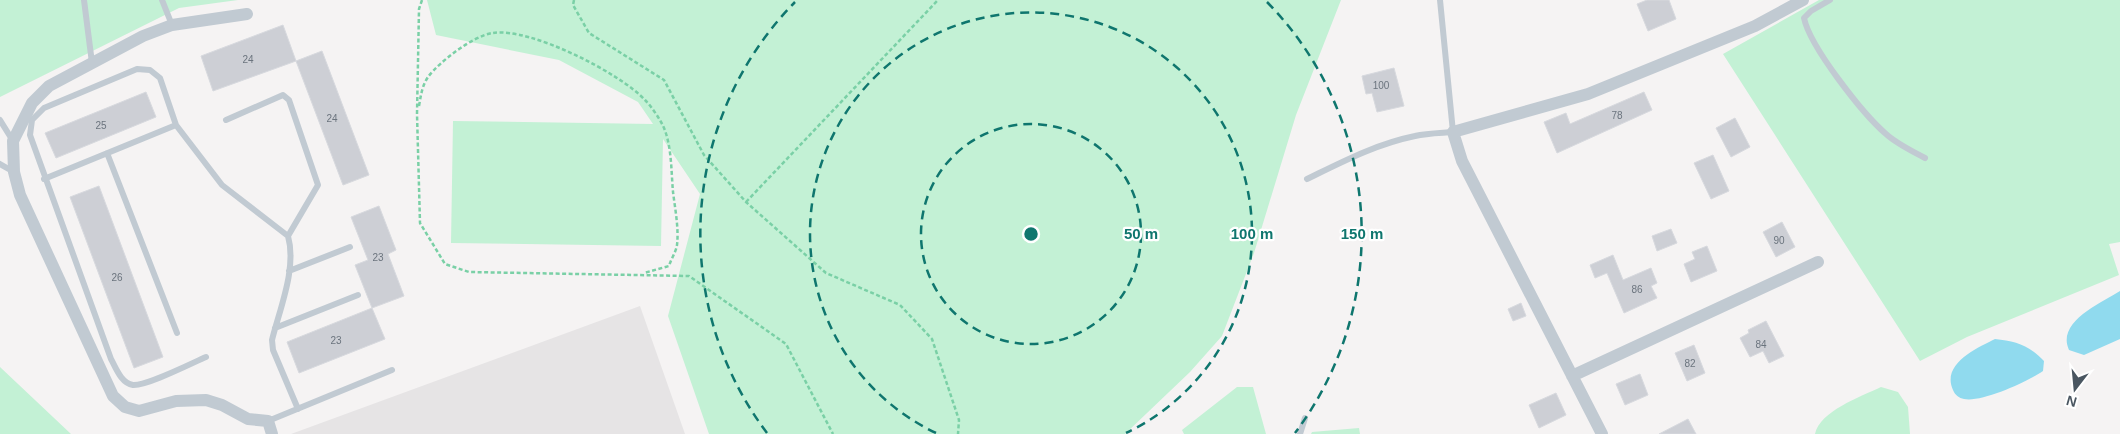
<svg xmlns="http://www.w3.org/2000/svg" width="2120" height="434" font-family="Arial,sans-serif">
  <rect width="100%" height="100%" fill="#f5f3f3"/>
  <path fill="#e6e4e5" d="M640 306 685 434H291Z"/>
  <path fill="#c3f1d5" d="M0 0H238L179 8 0 97Z
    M427 0H1341L1296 115 1254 253 1222 336 1190 372 1125 434H709L668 316 700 194 663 139 661 246 451 243 453 121 653 124 638 102 559 60 436 35Z
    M1819 0H2120V242L2109 244 2119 275 1967 337 1920 361 1723 54Z
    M0 367 71 434H0Z
    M1237 387H1253L1266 434H1184L1182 430Z
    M1881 387 1898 392 1908 407 1910 434H1815C1820 411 1860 397 1881 387Z
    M1359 428 1360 434H1311L1312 432Z"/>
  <path fill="#90daee" d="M2120 291V339L2084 355 2069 350C2056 322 2101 303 2120 291Z
    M1995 339C2015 341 2029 345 2044 361L2043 371C2029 381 1981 403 1964 399 1959 398 1955 395 1953 390 1941 364 1977 348 1995 339Z"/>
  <path fill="#cdcfd5" stroke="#d7d9de" d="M1647 0H1669L1676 19 1648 31 1637 4Z
    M283 25 296 61 213 91 201 56Z
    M322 51 369 175 343 185 296 61Z
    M1394 68 1404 106 1377 112 1372 93 1366 94 1362 76Z
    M146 92 156 117 56 158 45 133Z
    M1644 92 1652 110 1557 153 1544 122 1566 113 1570 124Z
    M1735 118 1750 147 1731 157 1716 128Z
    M1713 155 1729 191 1711 199 1694 163Z
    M99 186 163 357 134 368 70 197Z
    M379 206 396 250 388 254 404 296 372 308 355 265 368 260 351 217Z
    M1782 222 1795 247 1776 257 1763 232Z
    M1671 229 1677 243 1657 251 1652 236Z
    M1707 246 1717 271 1691 282 1684 264 1695 259 1692 252Z
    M1613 255 1623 280 1651 268 1657 283 1651 286 1657 298 1624 313 1607 273 1595 278 1590 265Z
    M1521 303 1526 316 1513 321 1508 309Z
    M372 308 385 339 299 373 287 342Z
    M1766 321 1784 356 1769 363 1763 351 1750 357 1740 338 1749 333 1748 330Z
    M1694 345 1705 373 1687 381 1675 353Z
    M1640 374 1648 395 1625 405 1616 384Z
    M1556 393 1566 415 1539 428 1529 405Z
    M1688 419 1696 434H1659Z"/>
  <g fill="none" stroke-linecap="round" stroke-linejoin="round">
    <path stroke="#7ad0a6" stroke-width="2.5" stroke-dasharray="4 2.5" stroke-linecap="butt" d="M422 0 419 9 417 114 420 223 445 264 469 272 689 276 786 344 833 434
      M574 0 573 5 589 33 664 80 704 155 746 202 826 273 900 305 932 339 959 420 958 434
      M419 106C421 95 422 86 428 77 439 62 474 35 493 33 530 27 620 73 645 100 651 106 657 115 661 122 672 141 671 170 673 192 675 208 679 229 677 245 676 252 671 259 669 266L644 273
      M746 202 938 0"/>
    <path stroke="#c1cad2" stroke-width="6" d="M84 0 92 63
      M162 0 172 25
      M1830 0 1811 11 1804 18C1810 47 1863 114 1886 134 1897 144 1912 151 1925 158
      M0 120 13 141
      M226 120 283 95 289 100 318 185 288 236
      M107 153 177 333
      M0 164 14 172
      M44 179 176 125
      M1307 179C1342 162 1376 144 1415 136 1427 133 1441 133 1453 132L1440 0
      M289 271 350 247
      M275 328 358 295
      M206 357C192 363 147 386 133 385 121 383 116 368 111 359L30 135 32 120 44 108 137 69 150 70 160 78 176 125 222 185 288 236C297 268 280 308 272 340L273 350 298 409
      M268 421 392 370
      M1300 434 1305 418"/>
    <path stroke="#c1cad2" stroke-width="12" d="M247 14 172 25 143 36 49 86 32 103 13 141 14 172 20 195 113 396 125 407 139 411 176 401 206 400 222 405 248 419 268 421 272 434
      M1572 376 1818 262
      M1602 434 1462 161 1453 132 1588 94 1755 26 1803 0"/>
  </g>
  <g fill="none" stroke="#0f766e" stroke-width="2.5" stroke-dasharray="9 6">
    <circle cx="1031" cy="234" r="110"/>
    <path d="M936 433A221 221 0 1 1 1126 433"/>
    <path d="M767 433A331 331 0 0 1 795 2M1267 2A331 331 0 0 1 1295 433"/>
  </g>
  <g text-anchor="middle" stroke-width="4.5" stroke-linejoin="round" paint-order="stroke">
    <g font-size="10" fill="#6b747e">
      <text x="248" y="63">24</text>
      <text x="1381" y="89">100</text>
      <text x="1617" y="119">78</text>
      <text x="332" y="122">24</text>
      <text x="101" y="129">25</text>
      <text x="1779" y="244">90</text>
      <text x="378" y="261">23</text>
      <text x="117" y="281">26</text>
      <text x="1637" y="293">86</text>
      <text x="336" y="344">23</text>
      <text x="1761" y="348">84</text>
      <text x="1690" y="367">82</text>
    </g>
  </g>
  <circle cx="1031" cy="234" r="8" fill="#0f766e" stroke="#fff" stroke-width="2.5"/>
  <g font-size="15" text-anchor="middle" font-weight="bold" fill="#0f766e" stroke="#fff" stroke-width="4.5" stroke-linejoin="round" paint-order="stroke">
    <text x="1141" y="239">50 m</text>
    <text x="1252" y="239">100 m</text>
    <text x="1362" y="239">150 m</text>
  </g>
  <g transform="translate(2075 389) rotate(196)" stroke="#ffffff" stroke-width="4" paint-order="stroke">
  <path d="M0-4L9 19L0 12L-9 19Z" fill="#4a5661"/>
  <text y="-8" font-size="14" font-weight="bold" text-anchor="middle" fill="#4a5661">N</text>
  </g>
</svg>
